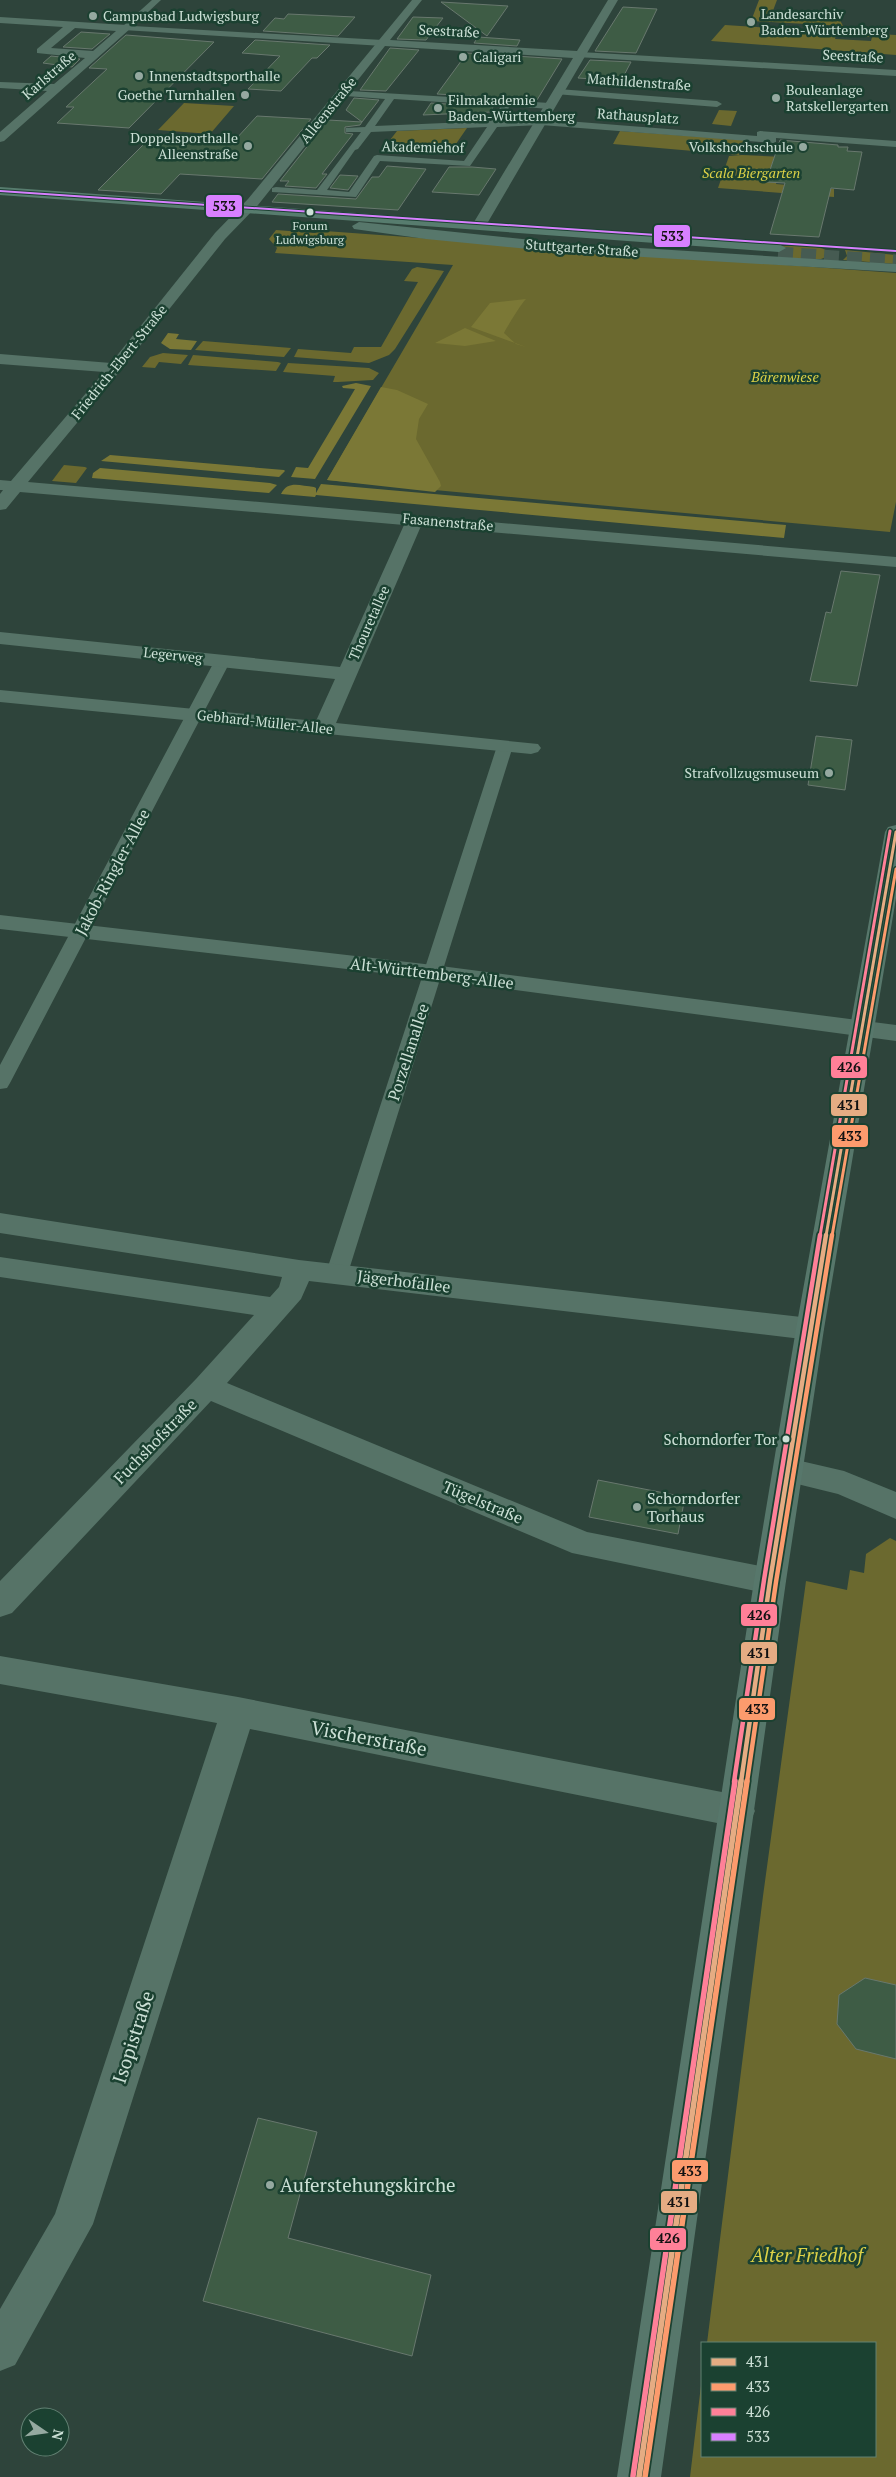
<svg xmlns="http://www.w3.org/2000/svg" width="896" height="2477" font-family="'PT Serif',serif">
  <rect width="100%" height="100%" fill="#2e443b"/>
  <path fill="#6b692f" d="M759 0H777L771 16 840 20 843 26 751 21Z
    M725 25 847 33 846 36 836 35 835 39 871 41 872 37H861L862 33 896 35V55L711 41Z
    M184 103 234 106 210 134 158 130Z
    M719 110 737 111 731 126 712 124Z
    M467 128 449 154 383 149 397 131Z
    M620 131 745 140 739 155 613 144Z
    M742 155 784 157 776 184 834 189V197L718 188 729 156Z
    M276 230 315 233 318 231H325L896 273V502L890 532 327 480 453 265 275 253 277 248 269 239Z
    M781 246C794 246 824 243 832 255L821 259H778Z
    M845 250 896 255V264L843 260 847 256Z
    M417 267 444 271 395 349 389 355 369 363 294 357 298 349 351 353 354 347H381L418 282 404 281 412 269Z
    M203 341 291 348 284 357 195 350Z
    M163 353 188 355 181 364 159 362 155 368 142 367 150 357Z
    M193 355 278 362 281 363 276 371 188 365Z
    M288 363 369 368 379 373 373 380 338 382H333L335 376 283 372Z
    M64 465 85 467 87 468 76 483 52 481Z
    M890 1538 896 1541V2477H690L702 2377V2456H875V2343H707L763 1896 806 1581 847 1590 850 1570 864 1573 866 1554Z"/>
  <path fill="#7b7836" d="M526 299C523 301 505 330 504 333L516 344 526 347 471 327 490 303Z
    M465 328 496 341 465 346 435 343Z
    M168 333 179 334 176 339 197 341 191 350 170 349 161 343Z
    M356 383 371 386 315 479 291 477 296 467 308 468 355 389 343 388 342 386Z
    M381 387 397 390 428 404 419 419 416 439 440 482 441 486 435 492 327 480Z
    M110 455 284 470 285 471 279 477 101 461Z
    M100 468 270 483 277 485 269 493 92 478 93 473Z
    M321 484 786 525 784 538 316 495 315 497 281 494C288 480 300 486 314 487L316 488V493Z"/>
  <path fill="#3e5c45" stroke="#68786e" d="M441 2 508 6 487 36Z
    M623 7 657 9 636 53 595 51Z
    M288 14 355 17 338 36 263 31 275 18 284 19Z
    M413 17 443 18 426 40 397 39Z
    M81 32 110 34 92 49 63 47Z
    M126 35 214 42 129 128 57 123 74 107H66L107 69 89 68Z
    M478 37 520 40 517 46 474 43Z
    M255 40 330 45 317 58H312L281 91 248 89 280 56 242 53Z
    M390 48 419 50 386 91 360 90Z
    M467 53 562 59 537 100 437 94Z
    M51 56 80 59 72 67 43 63Z
    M590 60 631 62 621 81 578 78Z
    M354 98 379 100 362 122 346 110Z
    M431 103 493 107 491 112 423 115Z
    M257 116 311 119 262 179 180 174 161 194 98 190 153 135 235 140Z
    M328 120 362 122 360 125 345 127V133L353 134 322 174H327L316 188 285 186 289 181H280Z
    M780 140 838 145V147H848L847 151 862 152 854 190 831 188 819 237 770 234 785 183 766 182Z
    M387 166 426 169 398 210 272 202 278 194 356 199 372 177H379Z
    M449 167H472L496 169 479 195 432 192Z
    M340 175 358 176 348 190 330 188Z
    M841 571 880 575 857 686 810 681 826 612 831 613Z
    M816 736 852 740 845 790 808 785Z
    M598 1480 685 1497 678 1534 589 1517Z
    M865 1978 896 1985V2059L856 2049 837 2024 839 1995Z
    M258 2118 317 2132 288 2238 431 2275 412 2356 203 2301Z"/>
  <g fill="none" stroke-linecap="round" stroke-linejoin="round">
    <path stroke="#465b52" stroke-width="15" stroke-dasharray="15 8" stroke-linecap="butt" d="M778 254 896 262"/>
    <path fill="#567367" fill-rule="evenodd" d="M152 0H161L133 26 383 40 387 43 383 46 123 30V26Z
      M580 52 896 70V76L577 57V53Z
      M558 89 717 101 722 104 717 107 555 94 553 92Z
      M349 91 550 103 555 106 550 109 510 106 500 121 541 119 757 136V132L760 131 896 141V147L776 138V142L773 143 541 125 497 127 470 166 380 161 356 197 272 192V188L276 187 317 190 361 132H346V128L365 127 385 99 346 96V92ZM394 99 501 106 491 121 375 126ZM487 127 464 161 377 155 374 156 349 192 327 190 355 150 358 149 371 132Z
      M223 655 231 660 10 1083 7 1088 0 1089V1065L215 660Z
      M505 741 513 746 348 1273 345 1278 337 1281 329 1278 326 1273 497 746Z"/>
    <path fill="#567367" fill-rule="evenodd" d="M412 0H422L390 40 577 51 608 0H618L488 222 481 226 474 222 573 58 385 46 258 205 225 239 120 371 28 482 896 557V567L421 526 336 723 538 744 541 748 538 752 531 754 0 702V690L316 721 335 679 0 644V632L340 667 404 525 20 492 6 509 0 510V494L3 490H0V480L11 481 104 372 0 364V354L111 363 215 233 248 199Z
      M0 17 126 25 131 28 4 141 0 142V132L47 91 0 88V82L54 84 85 58 37 53V49L63 27 0 23ZM75 28 116 31 93 51 51 48Z
      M0 915 433 965 896 1025V1041L433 979 0 929Z
      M0 1213 299 1260 810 1318 820 1321 824 1329 820 1337 810 1340 309 1281 301 1299 227 1383 587 1532 770 1568 781 1572 786 1581 781 1590 770 1594 572 1553 211 1401 12 1613 0 1617V1581L196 1379 254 1315 0 1277V1257L270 1297 279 1287 282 1277 0 1233Z
      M788 1458 844 1471 896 1492V1519L838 1494 777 1479 773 1470 777 1461Z
      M0 1656 238 1697 737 1795 750 1800 755 1811 750 1822 737 1827 250 1729 93 2224 15 2365 0 2371V2309L55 2214 217 1723 0 1684Z"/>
    <path fill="#57776b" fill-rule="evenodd" d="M359 222 560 243 896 264V272L560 252 426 239 354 229 352 226Z
      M896 825V898L824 1329 786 1581 661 2477H617L754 1581 796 1329 885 832 888 827Z"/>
    <path fill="#577c6e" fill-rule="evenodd" d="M0 187 779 244 786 248 779 252 0 195Z"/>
    <defs>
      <path id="bus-1-far2" d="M826 1236 896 832"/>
      <path id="bus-1-far1" d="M741 1782 770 1581 826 1235"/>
      <path id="bus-1" d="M639 2477 741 1781"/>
      <path id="bus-2-far2" d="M832 1236 896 869"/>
      <path id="bus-2-far1" d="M747 1782 776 1582 832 1235"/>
      <path id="bus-2" d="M645 2477 747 1781"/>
      <path id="bus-3-far2" d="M820 1236 890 831"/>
      <path id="bus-3-far1" d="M734 1782 764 1580 820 1235"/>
      <path id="bus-3" d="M633 2476 735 1781"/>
      <path id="bus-4" d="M0 191 896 251"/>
    </defs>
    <use href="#bus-1-far2" stroke="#1b4131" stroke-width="6"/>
    <use href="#bus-1-far1" stroke="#1b4131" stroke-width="8"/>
    <use href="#bus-1" stroke="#1b4131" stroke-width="9"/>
    <use href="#bus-2-far2" stroke="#1b4131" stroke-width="6"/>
    <use href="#bus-2-far1" stroke="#1b4131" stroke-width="8"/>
    <use href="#bus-2" stroke="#1b4131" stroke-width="9"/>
    <use href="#bus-3-far2" stroke="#1b4131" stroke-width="6"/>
    <use href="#bus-3-far1" stroke="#1b4131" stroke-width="8"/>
    <use href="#bus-3" stroke="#1b4131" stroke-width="9"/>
    <use href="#bus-4" stroke="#1b4131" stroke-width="4"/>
    <use href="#bus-1-far2" stroke="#e5ac83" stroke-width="3"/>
    <use href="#bus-1-far1" stroke="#e5ac83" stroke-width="4.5"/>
    <use href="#bus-1" stroke="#e5ac83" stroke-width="5.5"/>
    <use href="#bus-2-far2" stroke="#fc9b6d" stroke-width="3"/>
    <use href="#bus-2-far1" stroke="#fc9b6d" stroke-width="4.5"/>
    <use href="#bus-2" stroke="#fc9b6d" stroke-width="5.5"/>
    <use href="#bus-3-far2" stroke="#ff8098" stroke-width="3"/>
    <use href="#bus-3-far1" stroke="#ff8098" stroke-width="4.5"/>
    <use href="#bus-3" stroke="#ff8098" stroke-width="5.5"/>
    <use href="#bus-4" stroke="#d880ff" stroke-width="2"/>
  </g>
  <g fill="#95a9a0" stroke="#1b4131" stroke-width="2">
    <circle cx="93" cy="16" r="5"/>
    <circle cx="751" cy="22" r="5"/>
    <circle cx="463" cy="57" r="5"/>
    <circle cx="139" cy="76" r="5"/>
    <circle cx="245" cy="95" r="5"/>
    <circle cx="776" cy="98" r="5"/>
    <circle cx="438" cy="108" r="5"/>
    <circle cx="248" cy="146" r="5"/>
    <circle cx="803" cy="147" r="5"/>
    <circle cx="829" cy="773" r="5"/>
    <circle cx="637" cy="1507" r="5"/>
    <circle cx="270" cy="2185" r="5"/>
  </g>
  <g fill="#cce0d6" stroke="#1b4131" stroke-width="2">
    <circle cx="310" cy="212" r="4.5"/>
    <circle cx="786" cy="1439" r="4.5"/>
  </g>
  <g text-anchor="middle" stroke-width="5" stroke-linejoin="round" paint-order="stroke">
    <g font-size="12" fill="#cce0d6" stroke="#1b4131">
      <text x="310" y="230">Forum<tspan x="310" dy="14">Ludwigsburg</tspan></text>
    </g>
    <g font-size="14" fill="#cce0d6" stroke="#1b4131" text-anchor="start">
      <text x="761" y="19">Landesarchiv<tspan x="761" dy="16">Baden-Württemberg</tspan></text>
      <text x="103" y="21">Campusbad Ludwigsburg</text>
      <text x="473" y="62">Caligari</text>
      <text x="149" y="81">Innenstadtsporthalle</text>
      <text x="786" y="95">Bouleanlage<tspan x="786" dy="16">Ratskellergarten</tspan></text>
      <text x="235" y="100" text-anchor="end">Goethe Turnhallen</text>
      <text x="448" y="105">Filmakademie<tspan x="448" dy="16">Baden-Württemberg</tspan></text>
      <text x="238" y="143" text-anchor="end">Doppelsporthalle<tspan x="238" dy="16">Alleenstraße</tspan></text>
      <text x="793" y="152" text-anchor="end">Volkshochschule</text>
      <text x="819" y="778" text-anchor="end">Strafvollzugsmuseum</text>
    </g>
    <g font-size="14" fill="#cce0d6" stroke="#1b4131">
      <text transform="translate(449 31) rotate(3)" y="5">Seestraße</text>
      <text transform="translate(853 56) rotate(3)" y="5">Seestraße</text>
      <text transform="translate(49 75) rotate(-41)" y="5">Karlstraße</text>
      <text transform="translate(639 82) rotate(4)" y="5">Mathildenstraße</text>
      <text transform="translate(328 110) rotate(-51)" y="5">Alleenstraße</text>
      <text transform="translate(638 116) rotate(4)" y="5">Rathausplatz</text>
      <text transform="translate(423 147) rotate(1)" y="5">Akademiehof</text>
      <text transform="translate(582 248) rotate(4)" y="5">Stuttgarter Straße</text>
      <text transform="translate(119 362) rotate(-51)" y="5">Friedrich-Ebert-Straße</text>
      <text transform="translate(448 522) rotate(5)" y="5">Fasanenstraße</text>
      <text transform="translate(369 623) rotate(-66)" y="5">Thouretallee</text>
      <text transform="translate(173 655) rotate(6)" y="5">Legerweg</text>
      <text transform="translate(265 722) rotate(6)" y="5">Gebhard-Müller-Allee</text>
    </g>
    <g font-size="14" font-style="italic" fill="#dcd147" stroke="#1b4131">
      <text x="751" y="178">Scala Biergarten</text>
      <text x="785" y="382">Bärenwiese</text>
    </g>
    <g font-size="15" fill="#cce0d6" stroke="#1b4131" text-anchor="end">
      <text x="777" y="1445">Schorndorfer Tor</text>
    </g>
    <g font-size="16" fill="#cce0d6" stroke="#1b4131">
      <text transform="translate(112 872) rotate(-62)" y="6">Jakob-Ringler-Allee</text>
      <text transform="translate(432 973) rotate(7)" y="6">Alt-Württemberg-Allee</text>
      <text transform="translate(408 1052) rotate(-72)" y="6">Porzellanallee</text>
      <text transform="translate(404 1281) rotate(7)" y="6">Jägerhofallee</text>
      <text transform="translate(155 1441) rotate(-46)" y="6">Fuchshofstraße</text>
      <text transform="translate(483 1502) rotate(23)" y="6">Tügelstraße</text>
    </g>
    <g font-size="16" fill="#cce0d6" stroke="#1b4131" text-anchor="start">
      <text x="647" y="1504">Schorndorfer<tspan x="647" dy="18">Torhaus</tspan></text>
    </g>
    <g font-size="19" fill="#cce0d6" stroke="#1b4131">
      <text transform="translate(369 1738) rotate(11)" y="7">Vischerstraße</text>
      <text transform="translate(133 2037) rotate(-72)" y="7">Isopistraße</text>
    </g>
    <g font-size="19" fill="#cce0d6" stroke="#1b4131" text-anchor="start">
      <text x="280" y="2192">Auferstehungskirche</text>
    </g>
    <g font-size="19" font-style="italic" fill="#dcd147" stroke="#1b4131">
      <text x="807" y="2262">Alter Friedhof</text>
    </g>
  </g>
  <g stroke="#1b4131" stroke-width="2">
    <rect x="205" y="194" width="38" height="24" rx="5" fill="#d880ff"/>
    <rect x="653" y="224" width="38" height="24" rx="5" fill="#d880ff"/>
    <rect x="830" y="1055" width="38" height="24" rx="5" fill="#ff8098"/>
    <rect x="830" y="1093" width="38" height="24" rx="5" fill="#e5ac83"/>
    <rect x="831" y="1124" width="38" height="24" rx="5" fill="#fc9b6d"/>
    <rect x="740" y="1603" width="38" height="24" rx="5" fill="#ff8098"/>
    <rect x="740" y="1641" width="38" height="24" rx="5" fill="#e5ac83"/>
    <rect x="738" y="1697" width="38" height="24" rx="5" fill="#fc9b6d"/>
    <rect x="671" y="2159" width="38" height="24" rx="5" fill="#fc9b6d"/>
    <rect x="660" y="2190" width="38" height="24" rx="5" fill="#e5ac83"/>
    <rect x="649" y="2227" width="38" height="24" rx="5" fill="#ff8098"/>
  </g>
  <g font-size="14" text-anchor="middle" font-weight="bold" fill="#111">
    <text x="224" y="211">533</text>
    <text x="672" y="241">533</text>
    <text x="849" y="1072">426</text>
    <text x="849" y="1110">431</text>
    <text x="850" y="1141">433</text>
    <text x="759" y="1620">426</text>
    <text x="759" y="1658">431</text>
    <text x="757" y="1714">433</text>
    <text x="690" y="2176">433</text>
    <text x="679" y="2207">431</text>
    <text x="668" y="2243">426</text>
  </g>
  <rect x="701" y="2342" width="175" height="115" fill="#1b4131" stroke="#628173"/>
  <rect x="711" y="2358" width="25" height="8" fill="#e5ac83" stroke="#628173"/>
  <text x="746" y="2367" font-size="15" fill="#cce0d6">431</text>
  <rect x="711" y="2383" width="25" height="8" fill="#fc9b6d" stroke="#628173"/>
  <text x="746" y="2392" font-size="15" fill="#cce0d6">433</text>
  <rect x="711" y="2408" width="25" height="8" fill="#ff8098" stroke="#628173"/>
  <text x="746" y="2417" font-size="15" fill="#cce0d6">426</text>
  <rect x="711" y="2433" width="25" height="8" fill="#d880ff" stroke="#628173"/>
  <text x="746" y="2442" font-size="15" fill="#cce0d6">533</text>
  <g transform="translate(45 2432) rotate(103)"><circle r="24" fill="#1b4131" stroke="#628173"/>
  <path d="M0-4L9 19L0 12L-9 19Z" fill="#95a9a0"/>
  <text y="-8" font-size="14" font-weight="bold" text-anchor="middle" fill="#cce0d6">N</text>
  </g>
</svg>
